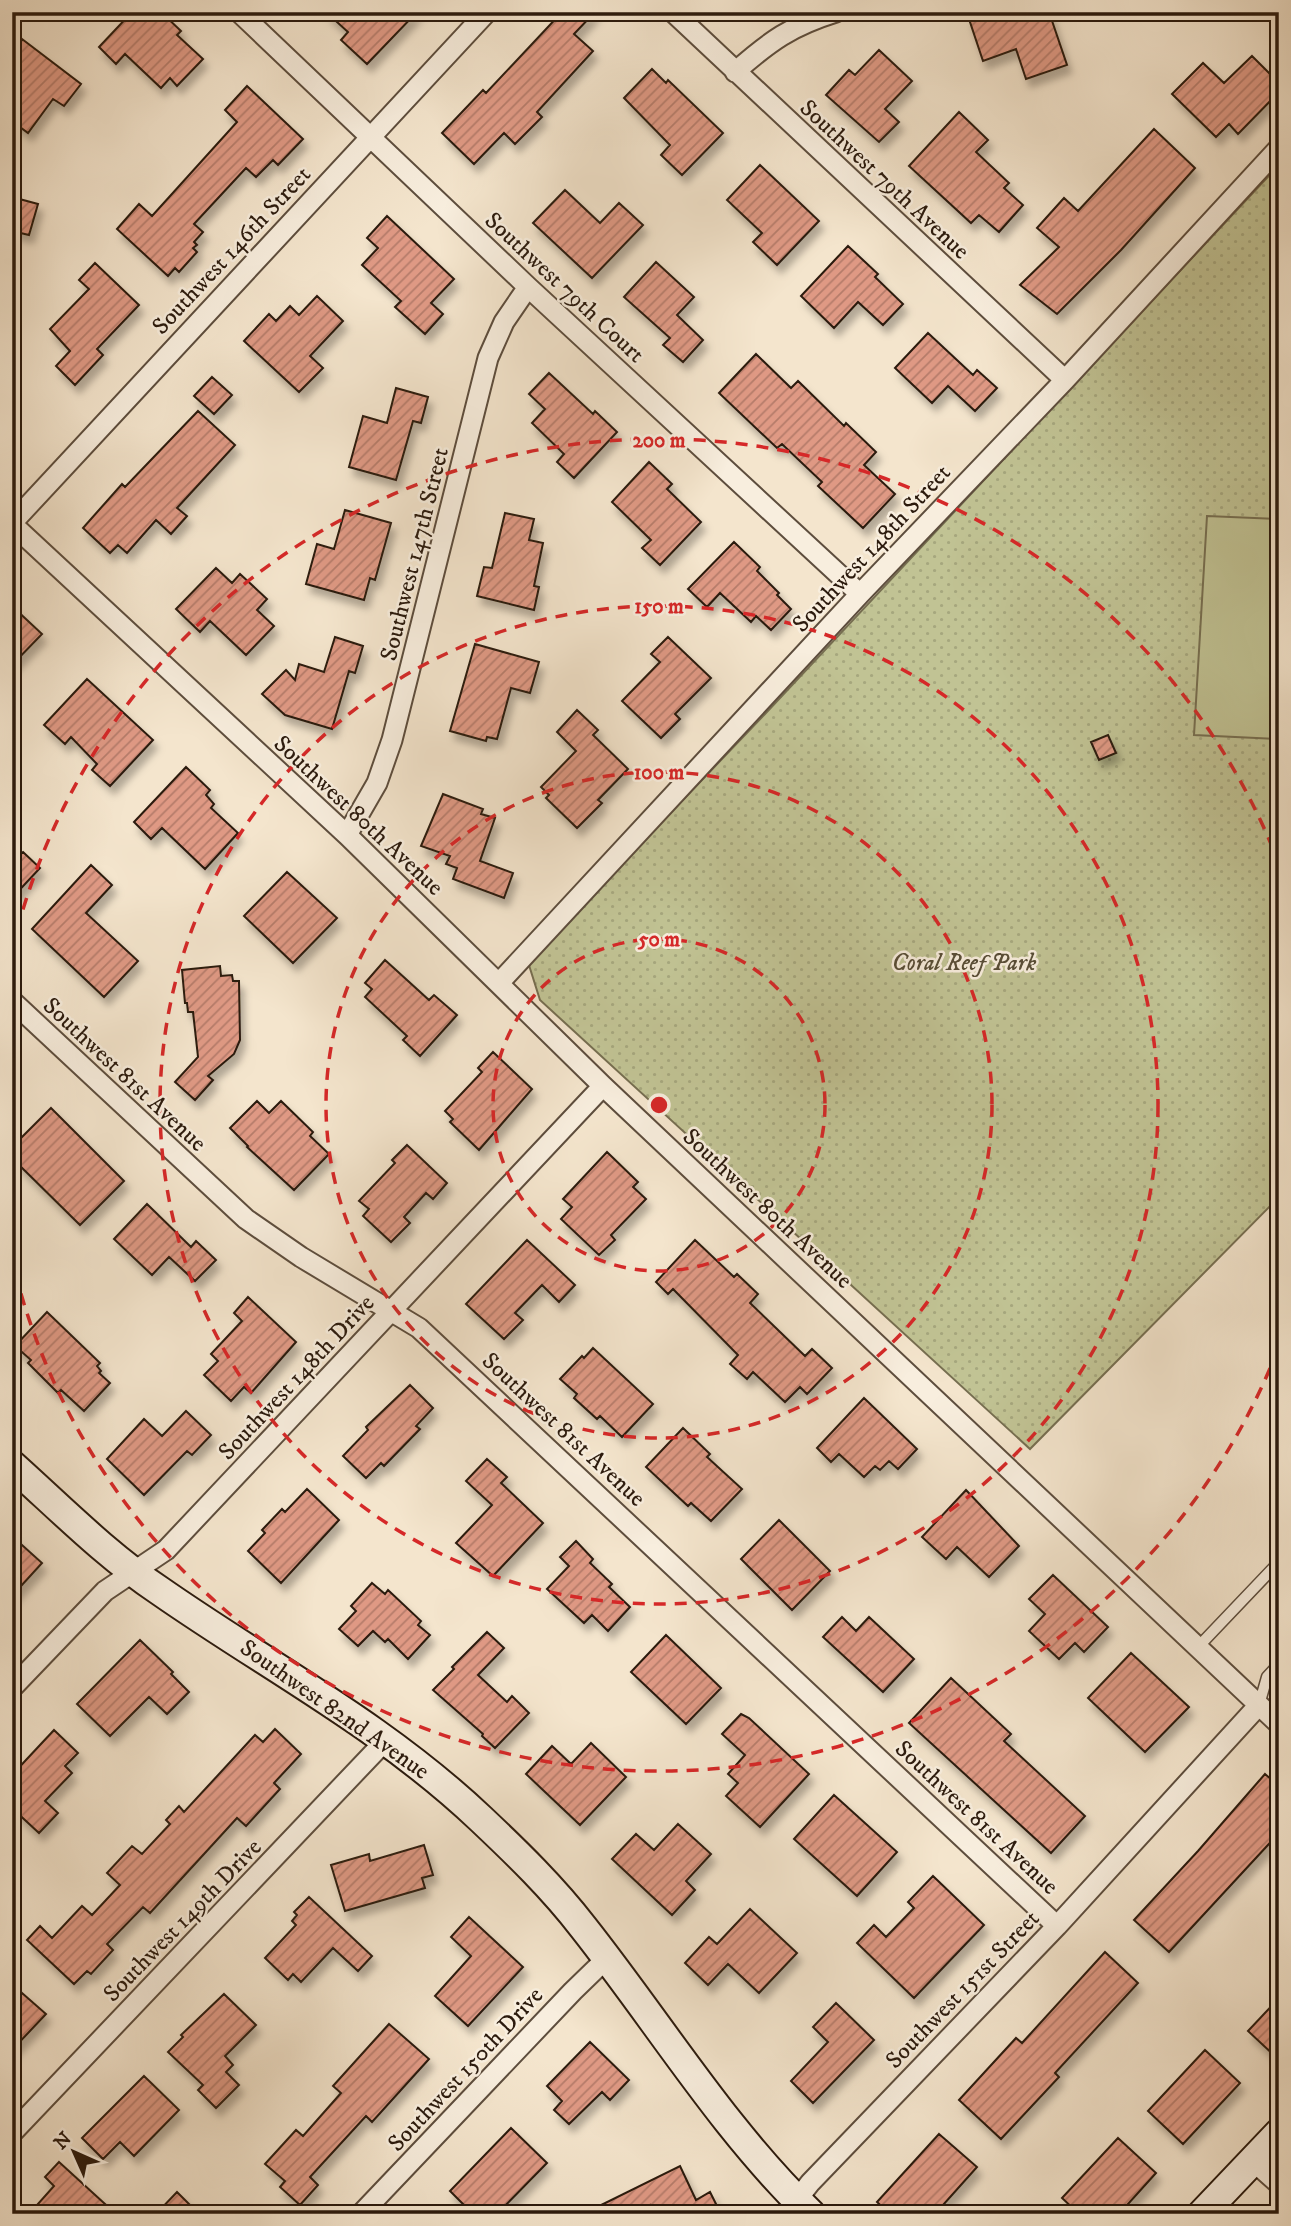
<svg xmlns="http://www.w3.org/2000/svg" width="1291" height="2226" font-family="'IM FELL DW Pica',serif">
  <defs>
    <pattern id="park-dots" width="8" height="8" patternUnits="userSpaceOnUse" patternTransform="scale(1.75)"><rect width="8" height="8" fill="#c1c394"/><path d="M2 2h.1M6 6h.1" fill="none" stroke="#a6a77e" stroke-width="1.8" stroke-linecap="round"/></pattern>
    <pattern id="building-hatch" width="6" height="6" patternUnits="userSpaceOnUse" patternTransform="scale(1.75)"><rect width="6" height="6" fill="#df9984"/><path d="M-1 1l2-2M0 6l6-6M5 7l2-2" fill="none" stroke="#b57c6a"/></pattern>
    <filter id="shadow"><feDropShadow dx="4.5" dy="8" stdDeviation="3.5" flood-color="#0004"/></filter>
  </defs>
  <rect width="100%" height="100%" fill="#f4e5cd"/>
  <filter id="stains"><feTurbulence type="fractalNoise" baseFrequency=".00286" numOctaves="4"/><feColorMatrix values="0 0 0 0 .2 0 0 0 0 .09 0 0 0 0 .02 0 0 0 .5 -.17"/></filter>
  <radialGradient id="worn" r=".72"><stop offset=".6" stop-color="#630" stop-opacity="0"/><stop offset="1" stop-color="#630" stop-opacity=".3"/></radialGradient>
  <path fill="url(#park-dots)" stroke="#766e50" stroke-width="2" d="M1279 165V1197L1030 1449 540 1000 528 962 765 714Z"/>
  <path fill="#c1c394" stroke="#766e50" stroke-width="2" d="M1207 516 1279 519V739L1194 735Z"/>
  <path fill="url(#building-hatch)" stroke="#2b1a0d" stroke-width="2" filter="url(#shadow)" d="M132 12H161L181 31 177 35 203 59 177 86 170 78 161 88 125 54 116 64 99 47Z
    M326 12H417L367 64 341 40 348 32Z
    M562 12H595L574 34 593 51 537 112 542 117 515 144 504 133 474 164 442 133 483 90 486 93Z
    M979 12H1049L1067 65 1026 79 1016 49 983 61 968 16Z
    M22 39 81 84 64 106 53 99 28 133 12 121V52Z
    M879 50 912 81 885 109 899 122 879 142 826 95 849 70 855 75Z
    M1252 56 1279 83V92L1238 134 1229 124 1216 137 1172 94 1203 63 1224 83Z
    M652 69 666 83 668 80 723 133 682 175 661 155 670 145 624 98Z
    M247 86 303 139 278 165 273 160 256 177 246 168 194 224 203 232 194 242 197 245 193 248 197 252 179 272 175 268 168 276 117 229 139 204 152 216 237 122 225 110Z
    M959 112 988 140 976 152 1009 183 1004 188 1023 205 999 232 979 215 971 223 909 166Z
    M1154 129 1195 168 1121 250 1057 314 1020 285 1059 247 1037 228 1064 198 1078 211Z
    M760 165 819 221 777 265 753 242 762 233 727 200Z
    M565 190 600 223 619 203 643 225 592 278 533 223Z
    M12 197 38 204 29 235 12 231Z
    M387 216 454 279 431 303 443 314 425 334 395 307 401 301 362 265 378 248 367 238Z
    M848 246 878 274 875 277 903 304 883 325 858 302 834 328 801 296Z
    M656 262 694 297 677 315 703 340 683 362 663 345 670 338 624 297Z
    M95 263 139 305 97 349 103 355 75 385 56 366 70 351 50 329 89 289 79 280Z
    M317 296 343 321 310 356 323 368 299 392 244 341 269 314 276 321 290 306 299 315Z
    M928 333 973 375 977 370 997 388 975 411 948 386 932 403 895 368Z
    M756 354 791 388 798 381 844 426 846 423 876 452 864 465 895 494 863 528 818 486 822 482 782 444 777 448 719 393Z
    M549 373 593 414 595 411 617 432 574 478 557 462 564 454 532 423 545 409 529 394Z
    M212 377 232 395 214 414 194 396Z
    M396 388 428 397 421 423 413 421 396 480 349 467 363 416 387 423Z
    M198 411 235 445 177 508 187 516 171 534 156 520 127 553 118 545 110 553 83 528 122 484 125 487Z
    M649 462 672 484 667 489 701 522 660 565 642 548 651 540 612 502Z
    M345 510 391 523 375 580 370 578 364 600 306 584 317 544 334 549Z
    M505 513 534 519 529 540 543 543 534 586 539 587 534 610 477 596 484 567 492 568Z
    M734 542 760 567 757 571 779 593 777 595 791 609 771 630 756 616 751 622 720 593 707 607 688 589Z
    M216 568 232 583 240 574 267 599 257 610 274 626 246 655 210 621 200 632 176 609Z
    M12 606 42 634 12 665Z
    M335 637 363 646 355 673 349 671 332 729 285 715 262 694 286 670 295 680 299 664 324 672Z
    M668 637 711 678 675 714 680 719 661 738 622 701 660 662 651 654Z
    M475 644 539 662 530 693 511 688 497 739 487 737 486 741 450 731Z
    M87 679 153 740 110 786 92 770 97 764 71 737 65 744 44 725Z
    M577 710 598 730 593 735 628 769 598 800 602 803 577 828 546 798 549 795 541 787 576 751 557 732Z
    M1108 735 1116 753 1099 760 1091 742Z
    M186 767 210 790 206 795 214 804 211 808 238 833 205 869 162 828 151 839 134 822Z
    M443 794 483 809 481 814 495 818 480 861 513 873 504 898 453 879 457 868 446 864 450 856 421 846Z
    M23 852 40 868 12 898V862Z
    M91 865 112 885 86 913 138 961 104 997 32 929Z
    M287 872 337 918 293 963 244 916Z
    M385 960 429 1000 434 995 457 1015 420 1056 403 1040 407 1036 365 997 372 989 365 983Z
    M220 966 221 976 232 975 233 981H239L240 1040 234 1054 208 1076 213 1080 195 1100 175 1082 198 1057 193 1012H188L187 1003H185L182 970Z
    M493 1052 532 1089 479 1150 450 1122 453 1119 445 1111 482 1072 478 1068Z
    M257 1101 269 1113 281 1101 313 1132 310 1136 329 1154 294 1190 247 1147 248 1146 230 1128Z
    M51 1108 124 1181 80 1225 12 1158V1147Z
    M407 1145 447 1183 433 1199 426 1193 404 1217 410 1223 391 1242 363 1216 369 1209 359 1201 395 1163 392 1160Z
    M607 1152 638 1182 633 1187 646 1199 611 1235 615 1240 599 1255 561 1219 572 1207 563 1199Z
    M147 1204 191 1247 196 1241 216 1260 195 1281 169 1257 152 1275 114 1239Z
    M527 1240 575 1285 559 1302 542 1285 515 1313 523 1320 504 1339 466 1304Z
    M695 1240 734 1277 737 1274 758 1294 750 1303 805 1356 812 1349 832 1368 807 1394 800 1387 785 1402 753 1372 747 1379 730 1364 738 1355 673 1289 668 1294 656 1282Z
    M248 1297 296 1342 251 1393 244 1387 231 1401 204 1375 218 1361 211 1354 242 1321 234 1313Z
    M47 1312 100 1363 97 1366 101 1371 99 1373 110 1383 84 1411 61 1390 58 1393 28 1363 31 1360 15 1346Z
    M593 1348 653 1404 622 1437 600 1416 597 1419 574 1398 577 1394 560 1379 582 1356 584 1358Z
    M410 1385 433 1408 416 1426 420 1429 384 1466 381 1463 366 1478 343 1456 368 1430 366 1427Z
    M864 1398 917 1449 898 1469 889 1461 880 1470 875 1466 864 1477 839 1454 831 1462 817 1448Z
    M186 1411 211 1435 192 1455 187 1451 144 1495 107 1459 144 1419 162 1436Z
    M683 1428 710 1454 707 1457 742 1489 711 1521 691 1503 688 1506 646 1467Z
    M487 1459 507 1477 501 1483 543 1523 493 1576 456 1543 492 1505 466 1481Z
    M307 1489 339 1520 281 1583 248 1551 265 1533 262 1530 282 1509 285 1512Z
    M966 1490 1019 1546 989 1577 957 1547 946 1559 922 1537Z
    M779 1520 830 1571 792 1610 741 1559Z
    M12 1536 42 1563 12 1596Z
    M576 1541 593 1559 590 1563 612 1584 609 1587 630 1607 608 1631 592 1615 584 1623 547 1589 569 1566 560 1557Z
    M1053 1575 1108 1627 1084 1652 1075 1643 1059 1659 1029 1631 1045 1614 1029 1599Z
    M372 1583 385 1594 388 1590 421 1621 418 1625 430 1635 408 1659 388 1639 385 1642 373 1631 358 1646 339 1629 356 1611 351 1606Z
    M842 1617 856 1631 869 1617 914 1659 883 1692 823 1637Z
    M487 1632 504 1648 478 1675 507 1702 512 1696 529 1713 495 1748 482 1736 483 1734 433 1690 454 1669 452 1667Z
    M666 1635 721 1688 686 1724 631 1672Z
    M140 1640 173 1672 171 1674 189 1692 167 1714 149 1697 110 1736 77 1704Z
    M1131 1653 1189 1707 1145 1752 1088 1698Z
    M951 1678 1011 1734 1004 1741 1085 1816 1051 1853 909 1723Z
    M741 1714 749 1718 809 1774 760 1827 726 1796 738 1783 728 1774 745 1755 722 1734Z
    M275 1729 301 1754 274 1783 280 1789 246 1826 237 1818 150 1913 143 1907 107 1944 113 1950 91 1974 87 1971 74 1984 27 1940 40 1926 52 1938 82 1906 92 1915 120 1885 107 1873 132 1846 142 1854 170 1824 166 1820 179 1806 184 1812 255 1735 263 1742Z
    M54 1730 78 1753 65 1766 72 1773 45 1801 58 1813 39 1833 12 1808V1775Z
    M591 1743 626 1777 580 1825 526 1774 552 1746 571 1764Z
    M1265 1774 1279 1786V1833L1169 1952 1134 1920 1198 1851Z
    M834 1795 897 1852 857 1896 794 1839Z
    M678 1824 711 1854 686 1881 695 1890 672 1915 612 1859 636 1834 654 1850Z
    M424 1845 433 1875 422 1878 425 1888 345 1911 331 1865 369 1854 370 1861Z
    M933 1876 984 1925 914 1998 857 1943 874 1925 886 1937 914 1908 908 1902Z
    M309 1897 372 1956 358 1971 333 1948 301 1982 293 1974 288 1980 265 1958 296 1925 292 1921 297 1915 294 1912Z
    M750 1909 797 1953 759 1993 728 1964 708 1985 685 1963 709 1937 717 1944Z
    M469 1917 523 1967 468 2026 435 1996 471 1956 451 1937Z
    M1105 1952 1138 1983 1055 2073 1059 2077 1001 2139 959 2100 1016 2038 1022 2043Z
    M22 1993 46 2014 12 2050V2004Z
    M224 1994 256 2025 225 2056 233 2065 226 2072 239 2085 216 2108 198 2090 203 2085 168 2052 183 2037 181 2035Z
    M1279 1998V2060L1248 2031Z
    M836 2003 874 2040 813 2103 791 2081 828 2042 813 2027Z
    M389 2024 429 2059 372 2122 366 2116 310 2177 318 2185 300 2205 280 2187 285 2181 265 2164 296 2130 303 2136 341 2093 333 2086Z
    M590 2042 629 2080 610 2100 602 2092 569 2124 554 2110 562 2101 547 2086Z
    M1205 2050 1240 2083 1183 2144 1148 2111Z
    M144 2076 179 2110 134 2156 120 2142 103 2159 82 2138Z
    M511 2128 547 2163 497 2214H473L450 2191Z
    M939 2134 977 2167 935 2214H890L877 2202Z
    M1118 2138 1156 2173 1119 2214H1079L1062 2198Z
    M59 2162 116 2214H83L74 2206 67 2214H29L54 2186 45 2177Z
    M680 2166 696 2200 710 2192 721 2214H654L650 2205 634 2214H583Z
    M177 2192 199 2214H156Z"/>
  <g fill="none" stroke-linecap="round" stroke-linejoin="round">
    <defs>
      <path id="lane" d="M1199 1646 1279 1562
        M1259 1705 1267 1677 1279 1664"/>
      <path id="street" d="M239 12 528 287 860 594
        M673 12 1065 380
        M735 72C770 41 791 26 836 12
        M12 523 487 12
        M12 524 347 835 603 1086 1279 1724
        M347 835 377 783 392 740 488 358 504 322 528 287
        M499 983 860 594 1065 380 1279 148
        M12 1001 246 1219 301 1257 419 1328 1057 1926
        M12 1688 105 1591 166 1550 603 1086
        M12 2133 386 1740
        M1253 2161 1279 2184
        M361 2214 573 1991 606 1959
        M786 2214 810 2183 1057 1926 1259 1705"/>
      <path id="secondary" d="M12 1465C60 1508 106 1555 160 1591 269 1667 383 1726 481 1819 517 1853 553 1888 583 1927 659 2023 723 2129 811 2214
        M1202 2214 1279 2133"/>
    </defs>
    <use href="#lane" stroke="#5d4d3d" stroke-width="13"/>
    <use href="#street" stroke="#5d4d3d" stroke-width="23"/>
    <use href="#secondary" stroke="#2b1a0d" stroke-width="32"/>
    <use href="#lane" stroke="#f8eede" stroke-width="10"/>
    <use href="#street" stroke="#f8eede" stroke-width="19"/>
    <use href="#secondary" stroke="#f8eede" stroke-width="28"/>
  </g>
  <g fill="none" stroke="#d62828" stroke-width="3.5" stroke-dasharray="12 9">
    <circle cx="659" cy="1105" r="166"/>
    <circle cx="659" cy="1105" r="333"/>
    <circle cx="659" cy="1105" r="499"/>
    <path d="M1278 1349A665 665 0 0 1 12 1260M12 950A665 665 0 0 1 1278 861"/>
  </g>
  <g text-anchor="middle" stroke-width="5" stroke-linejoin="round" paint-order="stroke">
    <g font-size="24" fill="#2b1a0d" stroke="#f8eede">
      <text transform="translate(885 179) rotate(43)" y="8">Southwest 79th Avenue</text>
      <text transform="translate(231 250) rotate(-47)" y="8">Southwest 146th Street</text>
      <text transform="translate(565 287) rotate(43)" y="8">Southwest 79th Court</text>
      <text transform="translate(871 548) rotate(-47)" y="8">Southwest 148th Street</text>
      <text transform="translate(414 554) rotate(-76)" y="8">Southwest 147th Street</text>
      <text transform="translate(359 815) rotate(43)" y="8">Southwest 80th Avenue</text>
      <text transform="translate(125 1074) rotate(43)" y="8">Southwest 81st Avenue</text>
      <text transform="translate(768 1208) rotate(43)" y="8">Southwest 80th Avenue</text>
      <text transform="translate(296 1377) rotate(-47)" y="8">Southwest 148th Drive</text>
      <text transform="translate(564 1429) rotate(43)" y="8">Southwest 81st Avenue</text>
      <text transform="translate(335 1709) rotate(35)" y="8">Southwest 82nd Avenue</text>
      <text transform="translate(977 1817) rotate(43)" y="8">Southwest 81st Avenue</text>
      <text transform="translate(182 1920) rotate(-46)" y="8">Southwest 149th Drive</text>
      <text transform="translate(962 1989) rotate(-46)" y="8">Southwest 151st Street</text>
      <text transform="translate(465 2069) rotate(-47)" y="8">Southwest 150th Drive</text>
    </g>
    <g font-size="24" font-style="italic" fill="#584d36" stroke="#f8eede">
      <text x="964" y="970">Coral Reef Park</text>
    </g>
  </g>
  <circle cx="659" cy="1105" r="10" fill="#d62828" stroke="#f8eede" stroke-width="3.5"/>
  <g font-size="21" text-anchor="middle" font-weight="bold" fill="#d62828" stroke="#f8eede" stroke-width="5" stroke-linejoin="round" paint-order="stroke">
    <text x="659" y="447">200 m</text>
    <text x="659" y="613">150 m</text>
    <text x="659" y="779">100 m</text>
    <text x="659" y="946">50 m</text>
  </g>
  <rect width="1291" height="2226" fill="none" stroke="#f4e5cd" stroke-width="42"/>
  <rect x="14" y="14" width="1263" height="2198" fill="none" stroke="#2b1a0d" stroke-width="3.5"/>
  <rect x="21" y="21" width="1249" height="2184" fill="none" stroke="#2b1a0d" stroke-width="2"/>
  <g transform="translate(74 2152) rotate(315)" stroke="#f8eede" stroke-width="5" paint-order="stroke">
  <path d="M0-5L12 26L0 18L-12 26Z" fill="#2b1a0d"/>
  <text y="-10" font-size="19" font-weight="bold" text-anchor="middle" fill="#2b1a0d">N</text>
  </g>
  <rect width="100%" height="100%" filter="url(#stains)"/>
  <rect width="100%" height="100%" fill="url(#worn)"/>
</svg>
